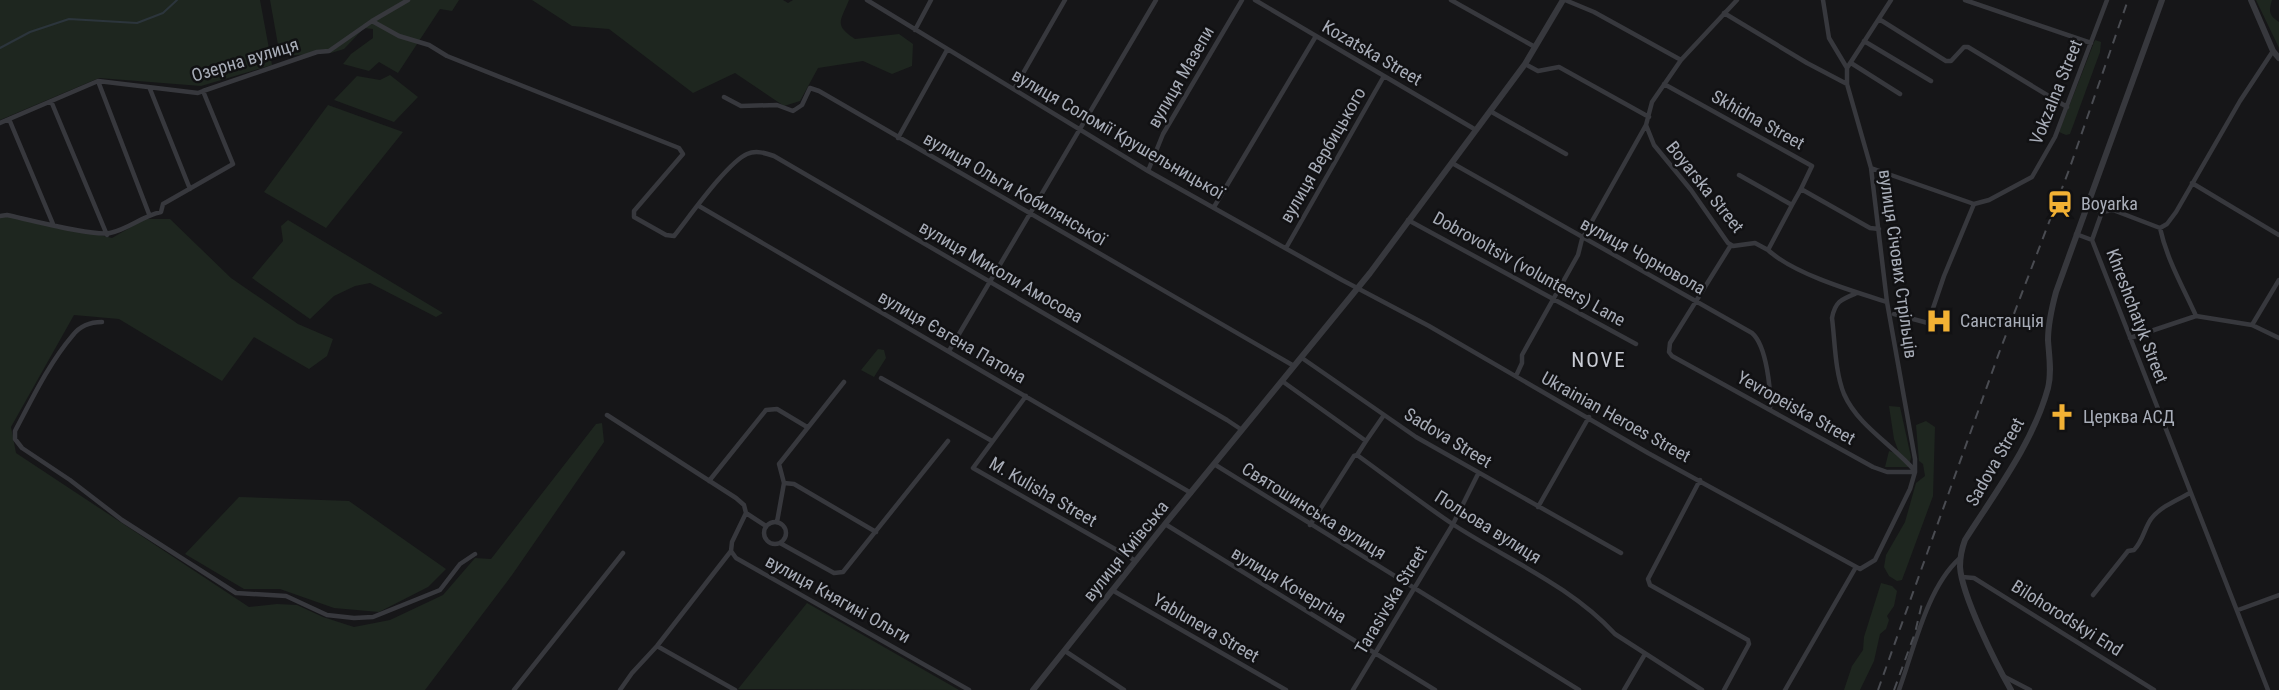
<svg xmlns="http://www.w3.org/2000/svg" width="2279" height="690" font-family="'Roboto Condensed',sans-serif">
  <rect width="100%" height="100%" fill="#161618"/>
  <path fill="#1e261f" d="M0 0H260L272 65 201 86 99 78 0 120Z
    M270 0H459L452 11 440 9 398 73 379 62 369 71 343 64 351 54 373 38V29L364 28 344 49 331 53 280 56Z
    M532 0H783L788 3 793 0H849C840 22 834 25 855 39L899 34 913 44 912 66 892 74 863 61 818 68 800 101 784 106 735 73 693 93 609 29 572 26Z
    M2256 0H2272C2269 11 2268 15 2279 22V48Z
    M2095 40 2101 42 2100 52 2070 134 2066 135 2059 132Z
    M390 75 418 97 394 122 334 100 357 76 380 80Z
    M328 105 403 132 326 228 264 192Z
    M8 213 112 238 145 219H170L231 278 298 324 333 339 327 356 309 369 254 337 222 381 119 319 74 315 11 427 16 453 249 607 277 604 297 605 323 617 354 627 390 620 443 595 475 558 491 559 596 424 602 423 604 442 512 575 425 690H0V214Z
    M288 220 443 313 436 317 370 283 355 286 334 296 310 319 252 278 283 241 281 226Z
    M878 349 884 350 886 358 874 377 861 370Z
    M1889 406 1900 407 1911 457 1909 467H1885L1889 451 1895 453 1898 450 1894 439Z
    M1926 421 1935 427 1933 496 1902 580 1897 581 1889 576 1884 567 1886 555 1905 522 1916 483 1925 476 1923 464 1919 461 1916 425Z
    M239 497 349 501 446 569 428 587 379 612 334 608 280 589H244L185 554Z
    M1881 583 1892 586 1897 591 1894 606 1887 616 1889 620 1886 629 1880 634 1874 661 1860 690H1844L1852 666 1863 650 1864 637Z
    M807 603 959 690 738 689Z"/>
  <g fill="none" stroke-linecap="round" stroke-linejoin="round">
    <path stroke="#2c353c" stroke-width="2" d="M0 48 30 32 69 19 137 23 163 13 177 0"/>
    <path stroke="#37383d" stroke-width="4.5" d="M867 0 1148 171 1342 280 1429 326 1648 453 1860 569 1875 560 1910 489 1915 472V459L1887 302 1871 168 1847 84V68L1891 0
      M1255 0 1476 130
      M1451 0 1535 47
      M1565 0 1594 12 1681 60
      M1823 0 1829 38 1847 68
      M1965 0 2091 43
      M1724 13 1807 63 1847 84
      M1879 19 1946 61H1951L1964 47H1968L2067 107
      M372 21 399 36 429 45 447 56 679 148 683 154 634 211V217L666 235 674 236C690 216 727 163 747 154 756 150 765 153 774 156L1227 420 1242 430
      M915 30 931 0
      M1864 41 1931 81
      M1851 63 1900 94
      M1525 64 1538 71 1559 67 1649 117
      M98 81 149 214
      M1664 84 1812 166 1801 189 1870 228 1879 229
      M150 89 190 189
      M1014 89 1065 0
      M724 97 741 106 777 105 793 111 802 105 810 88 819 91 1294 366
      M51 101 107 235
      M1490 111 1566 154
      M9 119 53 224
      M0 123 98 81 198 93 203 91 317 52 329 51 372 21 408 0
      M1646 125 1654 145 1691 190 1728 243 1733 246 1755 243 1768 250 1792 205 1739 175
      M898 138 947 50
      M1452 163 1752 333C1767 346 1771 391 1770 410
      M1871 168 1974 204
      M1148 171 1163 134 1242 0
      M2192 183 2279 235
      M2087 204 2102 212 2092 240
      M1792 205 1801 189
      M699 206 1191 493
      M1214 207 1316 36
      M2102 212 2113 210 2160 228
      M0 216 7 215C26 219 95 237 110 233 129 229 142 216 161 212L163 204 233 164 203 91
      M1408 220 1636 344
      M2160 228 2167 224 2176 212 2240 101 2273 51
      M2160 228C2167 260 2183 287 2196 316L2252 325 2279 338
      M2076 234 2092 240 2268 690
      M1731 245 1670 343 1669 352 1672 356 1873 467 1887 472H1915
      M1286 248 1384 76
      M1768 250C1794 274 1852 291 1887 302
      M1857 293C1842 299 1835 301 1832 318 1835 342 1835 372 1844 394 1858 426 1893 445 1915 471
      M1894 314 1928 323 1944 276 1974 204 1989 200 2032 177 2055 137 2107 0
      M102 322C91 322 80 326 73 335 49 363 32 399 15 431V439L22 448 70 480 122 520 236 593 286 596 327 615 354 618 373 617 440 590 460 564 475 554
      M2252 325 2279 280
      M2130 338 2196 316
      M949 351 1156 0
      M1302 358 1416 437 1621 553
      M1516 376 1522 363V355L1578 255 1582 239 1646 125 1652 102 1681 60 1737 0
      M881 378 992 441
      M1282 381 1366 441 1357 455C1389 478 1421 503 1454 525 1508 560 1571 586 1615 634L1702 690
      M1026 396 973 468 1136 561
      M607 415 736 498 744 505 746 513 766 526
      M1366 441 1384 415
      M1214 464 1579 690
      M1700 480 1648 579 1650 585 1748 640 1749 644 1724 690
      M709 481 766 410 777 409 807 427
      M784 483 794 484 876 532
      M1538 507 1589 417
      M746 513 732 542 731 551 736 558 969 690
      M777 522 784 483 779 464 844 382
      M764 533a11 11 0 1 1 22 0a11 11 0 1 1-22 0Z
      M1165 524 1435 690
      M1310 525 1354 456 1357 455
      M780 543 834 573 843 572 948 441
      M1962 577 1974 578 2154 690
      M1112 590 1286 690
      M2093 595 2128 551 2134 550C2143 541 2144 529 2151 519 2160 507 2177 500 2190 493
      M2238 610 2279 595
      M657 646 735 690
      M1065 651 1124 690
      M2003 676 2030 690
      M514 690 623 553
      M620 690 632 673 657 646 731 551
      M1353 690 1453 524 1478 474
      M1624 690 1645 654
      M1785 690 1856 567
      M1899 690C1914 649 1927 588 1959 559"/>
    <path stroke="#37383d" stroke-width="6" d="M2251 0 2273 51 2279 58
      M1033 690 1165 524 1370 273 1525 64 1563 0
      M2011 690C1996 664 1962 596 1960 567 1960 557 1962 548 1965 540 1995 493 2033 443 2048 388 2052 372 2049 356 2048 340 2048 324 2052 307 2056 292L2162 0"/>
    <path stroke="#4a4c52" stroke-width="2" stroke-dasharray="9 7" stroke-linecap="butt" d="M1878 690 1999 353 2069 170 2128 0
      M1894 690 1915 633 1923 599"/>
  </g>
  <defs>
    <symbol id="station-bare" viewBox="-9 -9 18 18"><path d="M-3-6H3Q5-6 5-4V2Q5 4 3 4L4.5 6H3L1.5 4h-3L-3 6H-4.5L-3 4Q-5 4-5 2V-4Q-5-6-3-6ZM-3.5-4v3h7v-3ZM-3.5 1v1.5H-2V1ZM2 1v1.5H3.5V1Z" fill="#f2b134" stroke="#111113" stroke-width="2.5" paint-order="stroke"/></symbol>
    <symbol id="hospital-bare" viewBox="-9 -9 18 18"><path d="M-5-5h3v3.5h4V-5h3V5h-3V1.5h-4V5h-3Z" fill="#f2b134" stroke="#111113" stroke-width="2.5" paint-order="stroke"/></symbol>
    <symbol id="church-bare" viewBox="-9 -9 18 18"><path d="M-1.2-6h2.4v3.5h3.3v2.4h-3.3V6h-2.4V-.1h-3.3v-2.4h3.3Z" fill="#f2b134" stroke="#111113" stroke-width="2.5" paint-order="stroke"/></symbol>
  </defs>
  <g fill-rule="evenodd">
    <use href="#station-bare" x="2041" y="185" width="38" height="38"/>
    <use href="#hospital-bare" x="1920" y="302" width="38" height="38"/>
    <use href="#church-bare" x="2043" y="398" width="38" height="38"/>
  </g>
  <g text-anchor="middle" stroke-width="5" stroke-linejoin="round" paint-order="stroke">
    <g font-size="18" fill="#a8adb8" stroke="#111113">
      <text transform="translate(1372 53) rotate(30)" y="6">Kozatska Street</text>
      <text transform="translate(245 60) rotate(-17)" y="6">Озерна вулиця</text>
      <text transform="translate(1181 77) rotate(-60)" y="6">вулиця Мазепи</text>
      <text transform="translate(2056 92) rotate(-68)" y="6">Vokzalna Street</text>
      <text transform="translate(1758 120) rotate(29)" y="6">Skhidna Street</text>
      <text transform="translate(1118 134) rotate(30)" y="6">вулиця Соломії Крушельницької</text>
      <text transform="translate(1323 155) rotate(-60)" y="6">вулиця Вербицького</text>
      <text transform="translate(1705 187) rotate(51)" y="6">Boyarska Street</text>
      <text transform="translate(1015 189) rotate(30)" y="6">вулиця Ольги Кобилянської</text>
      <text transform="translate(1643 256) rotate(29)" y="6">вулиця Чорновола</text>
      <text transform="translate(1898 264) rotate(82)" y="6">вулиця Січових Стрільців</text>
      <text transform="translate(1529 269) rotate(29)" y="6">Dobrovoltsiv (volunteers) Lane</text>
      <text transform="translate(1001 272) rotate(30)" y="6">вулиця Миколи Амосова</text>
      <text transform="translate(2137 316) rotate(69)" y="6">Khreshchatyk Street</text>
      <text transform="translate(952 337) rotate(30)" y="6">вулиця Євгена Патона</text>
      <text transform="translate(1796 408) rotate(29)" y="6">Yevropeiska Street</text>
      <text transform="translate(1616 417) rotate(29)" y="6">Ukrainian Heroes Street</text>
      <text transform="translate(1448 438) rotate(31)" y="6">Sadova Street</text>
      <text transform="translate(1995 462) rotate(-60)" y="6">Sadova Street</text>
      <text transform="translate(1043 492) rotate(30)" y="6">M. Kulisha Street</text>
      <text transform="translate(1314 511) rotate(32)" y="6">Святошинська вулиця</text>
      <text transform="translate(1488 527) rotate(32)" y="6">Польова вулиця</text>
      <text transform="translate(1126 551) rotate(-51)" y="6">вулиця Київська</text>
      <text transform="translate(1289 585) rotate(31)" y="6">вулиця Кочергіна</text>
      <text transform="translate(838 599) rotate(29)" y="6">вулиця Княгині Ольги</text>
      <text transform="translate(1391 600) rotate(-59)" y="6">Tarasivska Street</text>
      <text transform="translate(2067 618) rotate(32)" y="6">Bilohorodskyi End</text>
      <text transform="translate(1206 628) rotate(30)" y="6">Yabluneva Street</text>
    </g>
    <g font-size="18" fill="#a8adb8" stroke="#111113" text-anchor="start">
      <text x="2081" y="210">Boyarka</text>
      <text x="1960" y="327">Санстанція</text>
      <text x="2083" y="423">Церква АСД</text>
    </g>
    <g font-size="21" letter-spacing="2" fill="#c9ccd4" stroke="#111113">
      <text x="1599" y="367">NOVE</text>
    </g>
  </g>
</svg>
